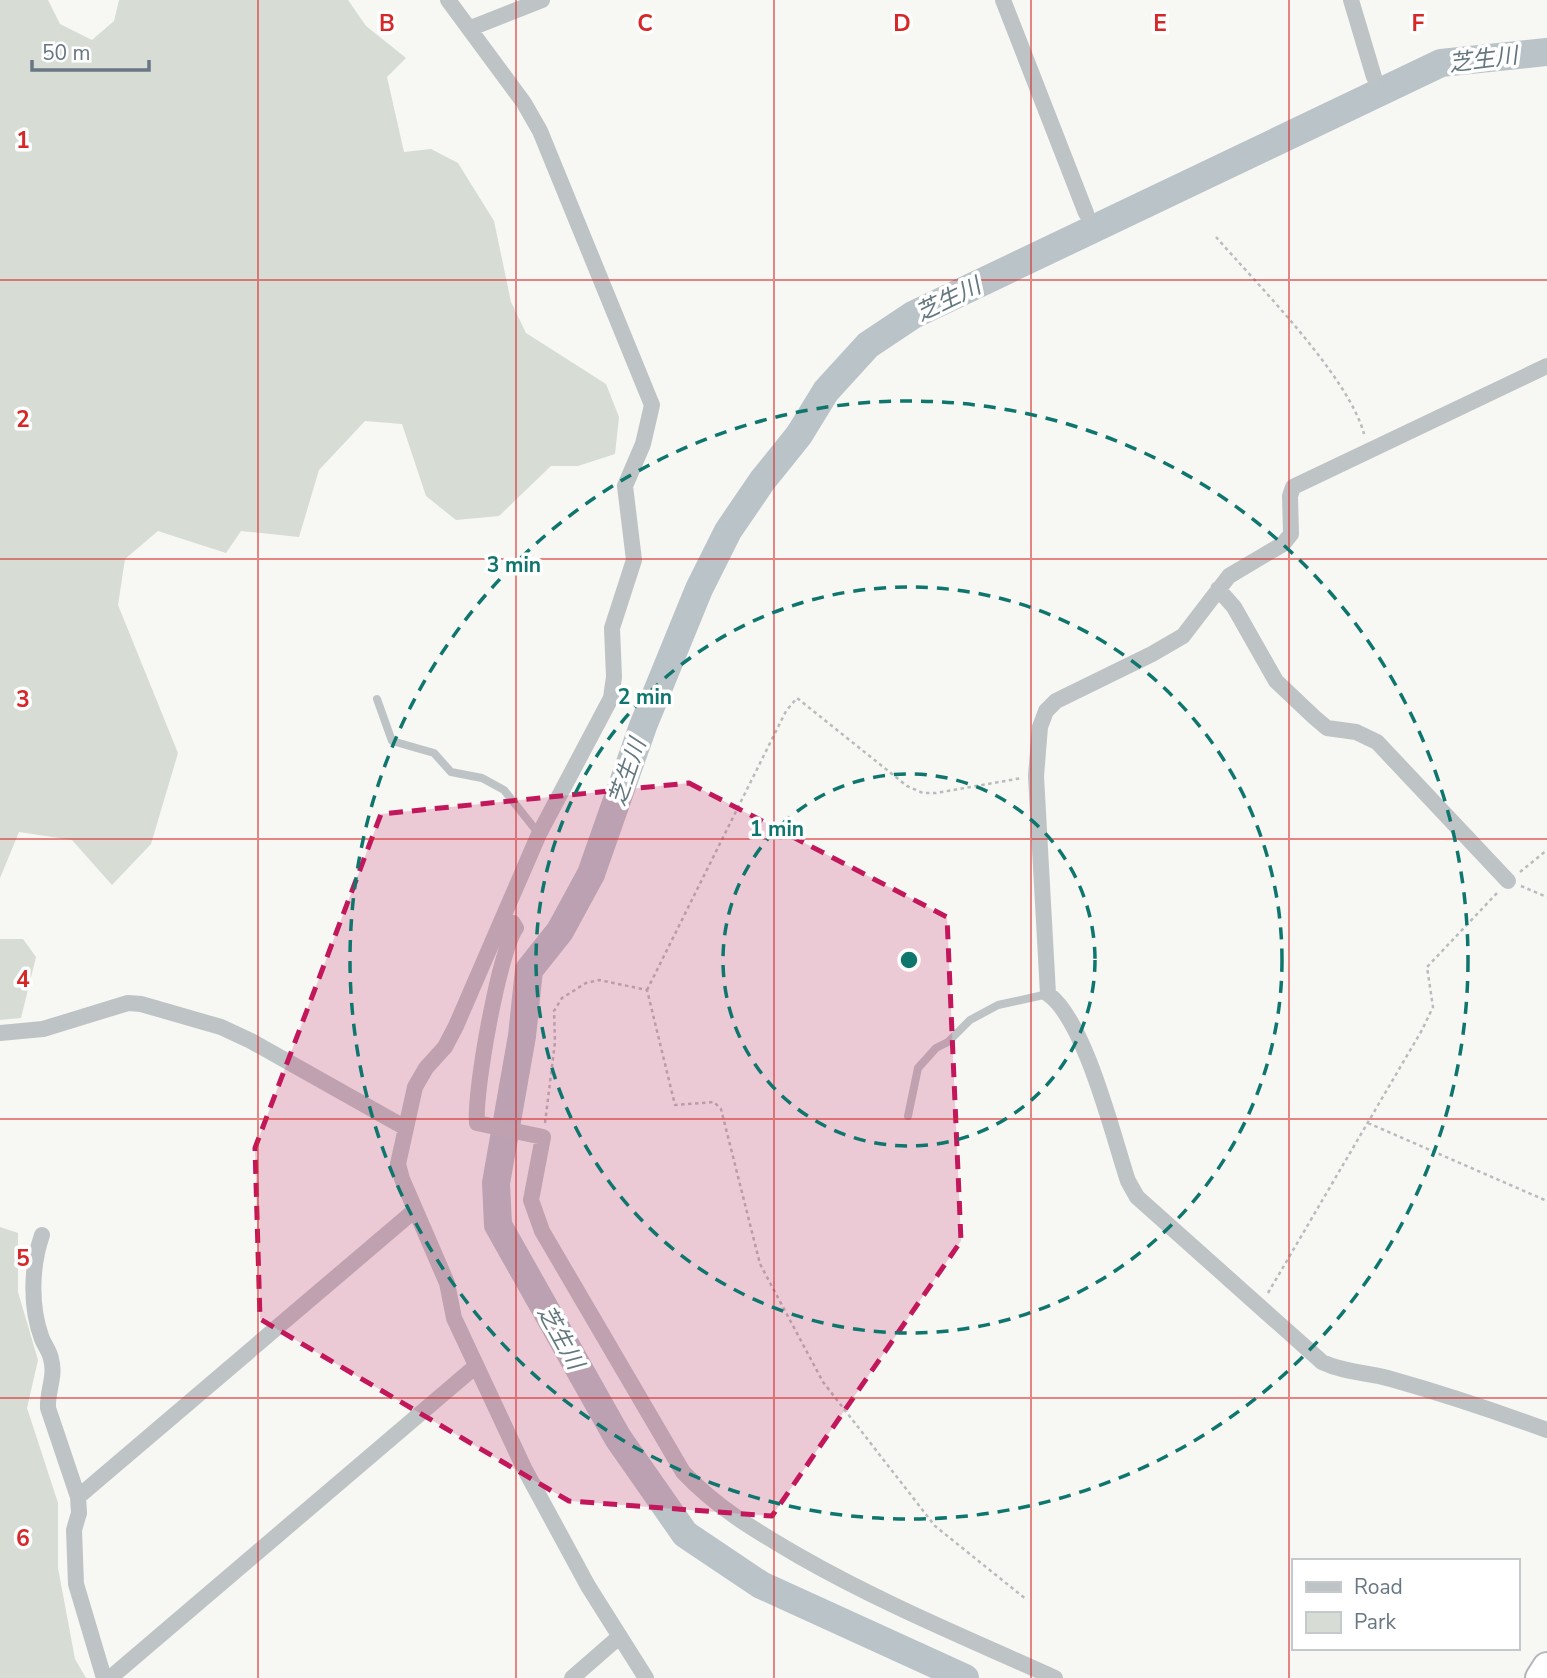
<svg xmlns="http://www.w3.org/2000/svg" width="1547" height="1678" font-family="'Nunito Sans','Noto Sans JP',sans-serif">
  <rect width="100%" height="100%" fill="#f7f7f4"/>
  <path fill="#d7dcd4" d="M0 0H48L60 24 92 40 114 21 119 0H348L366 26 406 58 387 77 404 152 431 149 458 163 494 221 511 302 526 333 606 384 619 417 615 454 578 466H551L499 516 456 520 426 496 402 424 365 421 319 470 299 537 241 531 226 553 158 531 125 559 118 605 178 753 151 844 112 885 72 840 19 832 0 878Z
    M0 939H23L36 957 21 1018 0 1020Z
    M0 1227 18 1233V1292L38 1360 27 1408 58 1503V1568L75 1659 86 1678H0Z"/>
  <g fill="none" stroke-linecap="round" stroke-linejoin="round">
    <path stroke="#bac3c8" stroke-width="28" d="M965 1678 761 1585 685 1534 618 1438 498 1225 496 1183 522 1036 529 970 560 931 591 874 643 726 699 589 728 531 762 481 799 435 826 391 868 345 913 315 1441 63 1547 52"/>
    <defs>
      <path id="highway" d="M1540 1678 1547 1667"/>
    </defs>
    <use href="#highway" stroke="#b2b6b9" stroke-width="32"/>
    <path stroke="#b9bcbe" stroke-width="2.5" stroke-dasharray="3.5 3.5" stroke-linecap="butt" d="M1216 237C1258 285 1349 377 1364 434
      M1520 872 1547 850
      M1521 886 1547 897
      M647 990 786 711 797 698 907 786 923 793H936L1022 778
      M545 1123 555 1042 554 1011 562 998 586 983 599 980 647 990 675 1105 714 1102 721 1109 760 1264 823 1382 935 1526 1027 1600
      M1368 1123 1547 1201
      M1268 1293 1422 1030 1433 1007 1427 967 1497 893"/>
    <path stroke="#bec3c6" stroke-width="8" d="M377 699 392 741 434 753 451 772 482 778 504 790 539 834
      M908 1116 918 1068 936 1048 948 1042 970 1020 998 1005 1048 994"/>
    <path stroke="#bec3c6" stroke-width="16" d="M448 0 524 103 540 131 652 405 643 444 625 486 634 560 612 628 614 677 611 698 539 834 456 1026 445 1047 426 1068 415 1087 398 1164 402 1179 447 1283 454 1318 524 1468 588 1586 646 1678
      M1003 0 1086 213
      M1351 0 1374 77
      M471 28 542 0
      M1547 366 1293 487 1290 496 1291 534 1283 544 1229 576 1183 636 1152 654 1056 701 1046 711 1040 727 1036 776 1048 994C1085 1020 1113 1136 1128 1181L1137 1197 1322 1362C1345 1373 1367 1372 1391 1379 1444 1394 1495 1411 1547 1430
      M1218 589 1234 607 1276 681 1314 717 1327 728 1356 732 1377 742 1508 881
      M504 919 513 923 516 928C499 952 474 1092 477 1123L543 1137 531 1200 542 1231 683 1472C717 1508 756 1531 799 1556 881 1603 969 1639 1055 1678
      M0 1033 43 1029 128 1003 141 1004 221 1027 251 1041 404 1127
      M42 1235C31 1267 30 1307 42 1339 45 1346 50 1352 51 1359 56 1376 47 1391 48 1408L78 1497 79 1513 74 1530 76 1584 104 1678
      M78 1497 415 1210
      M110 1678 476 1366
      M572 1678 619 1637"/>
    <use href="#highway" stroke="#fff" stroke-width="28"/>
  </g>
  <path fill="#c2185b" fill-opacity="0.2" stroke="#c2185b" stroke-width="5" stroke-dasharray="14 9" stroke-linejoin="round" d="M689 783 947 917 961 1241 772 1516 569 1501 260 1319 255 1148 381 814Z"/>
  <path fill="none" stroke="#d62828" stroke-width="2" stroke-opacity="0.55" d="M258 0V1678M516 0V1678M774 0V1678M1031 0V1678M1289 0V1678M0 280H1547M0 559H1547M0 839H1547M0 1119H1547M0 1398H1547"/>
  <g fill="none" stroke="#0f766e" stroke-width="3.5" stroke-dasharray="12 9">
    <circle cx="909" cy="960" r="186"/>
    <circle cx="909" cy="960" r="373"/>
    <circle cx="909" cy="960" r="559"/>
  </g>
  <g text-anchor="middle" stroke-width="7" stroke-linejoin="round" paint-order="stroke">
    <g font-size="23" font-style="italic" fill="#64777f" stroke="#fff">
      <text transform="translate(1483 59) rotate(-7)" y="8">芝生川</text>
      <text transform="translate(948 299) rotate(-26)" y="8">芝生川</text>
      <text transform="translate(627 772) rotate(-71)" y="8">芝生川</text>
      <text transform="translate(561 1337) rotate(61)" y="8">芝生川</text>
    </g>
  </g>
  <g font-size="23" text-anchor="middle" font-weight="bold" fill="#d62828" stroke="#fff" stroke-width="7" stroke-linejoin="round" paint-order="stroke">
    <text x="387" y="31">B</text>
    <text x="645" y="31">C</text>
    <text x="902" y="31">D</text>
    <text x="1160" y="31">E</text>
    <text x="1418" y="31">F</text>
    <text x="23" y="148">1</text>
    <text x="23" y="427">2</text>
    <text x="23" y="707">3</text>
    <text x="23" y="987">4</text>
    <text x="23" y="1266">5</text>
    <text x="23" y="1546">6</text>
  </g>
  <circle cx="909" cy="960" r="10" fill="#0f766e" stroke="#fff" stroke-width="3.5"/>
  <g font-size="21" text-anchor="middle" font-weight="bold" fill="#0f766e" stroke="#fff" stroke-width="7" stroke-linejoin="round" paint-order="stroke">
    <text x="514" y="572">3 min</text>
    <text x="645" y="704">2 min</text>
    <text x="777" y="836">1 min</text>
  </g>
  <rect x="1292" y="1559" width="228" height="91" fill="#ffffff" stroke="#c3c9cd" stroke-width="2"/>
  <rect x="1306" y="1582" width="35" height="10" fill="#bec3c6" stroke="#c3c9cd" stroke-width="2"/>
  <text x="1354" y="1594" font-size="21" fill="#687783">Road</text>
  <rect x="1306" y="1612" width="35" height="21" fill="#d7dcd4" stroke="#c3c9cd" stroke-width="2"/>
  <text x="1354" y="1629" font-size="21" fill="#687783">Park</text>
  <path d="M32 60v10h117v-10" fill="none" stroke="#687783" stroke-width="3.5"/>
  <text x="42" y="60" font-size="21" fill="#687783" stroke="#ffffff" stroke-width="5" paint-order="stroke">50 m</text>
</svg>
